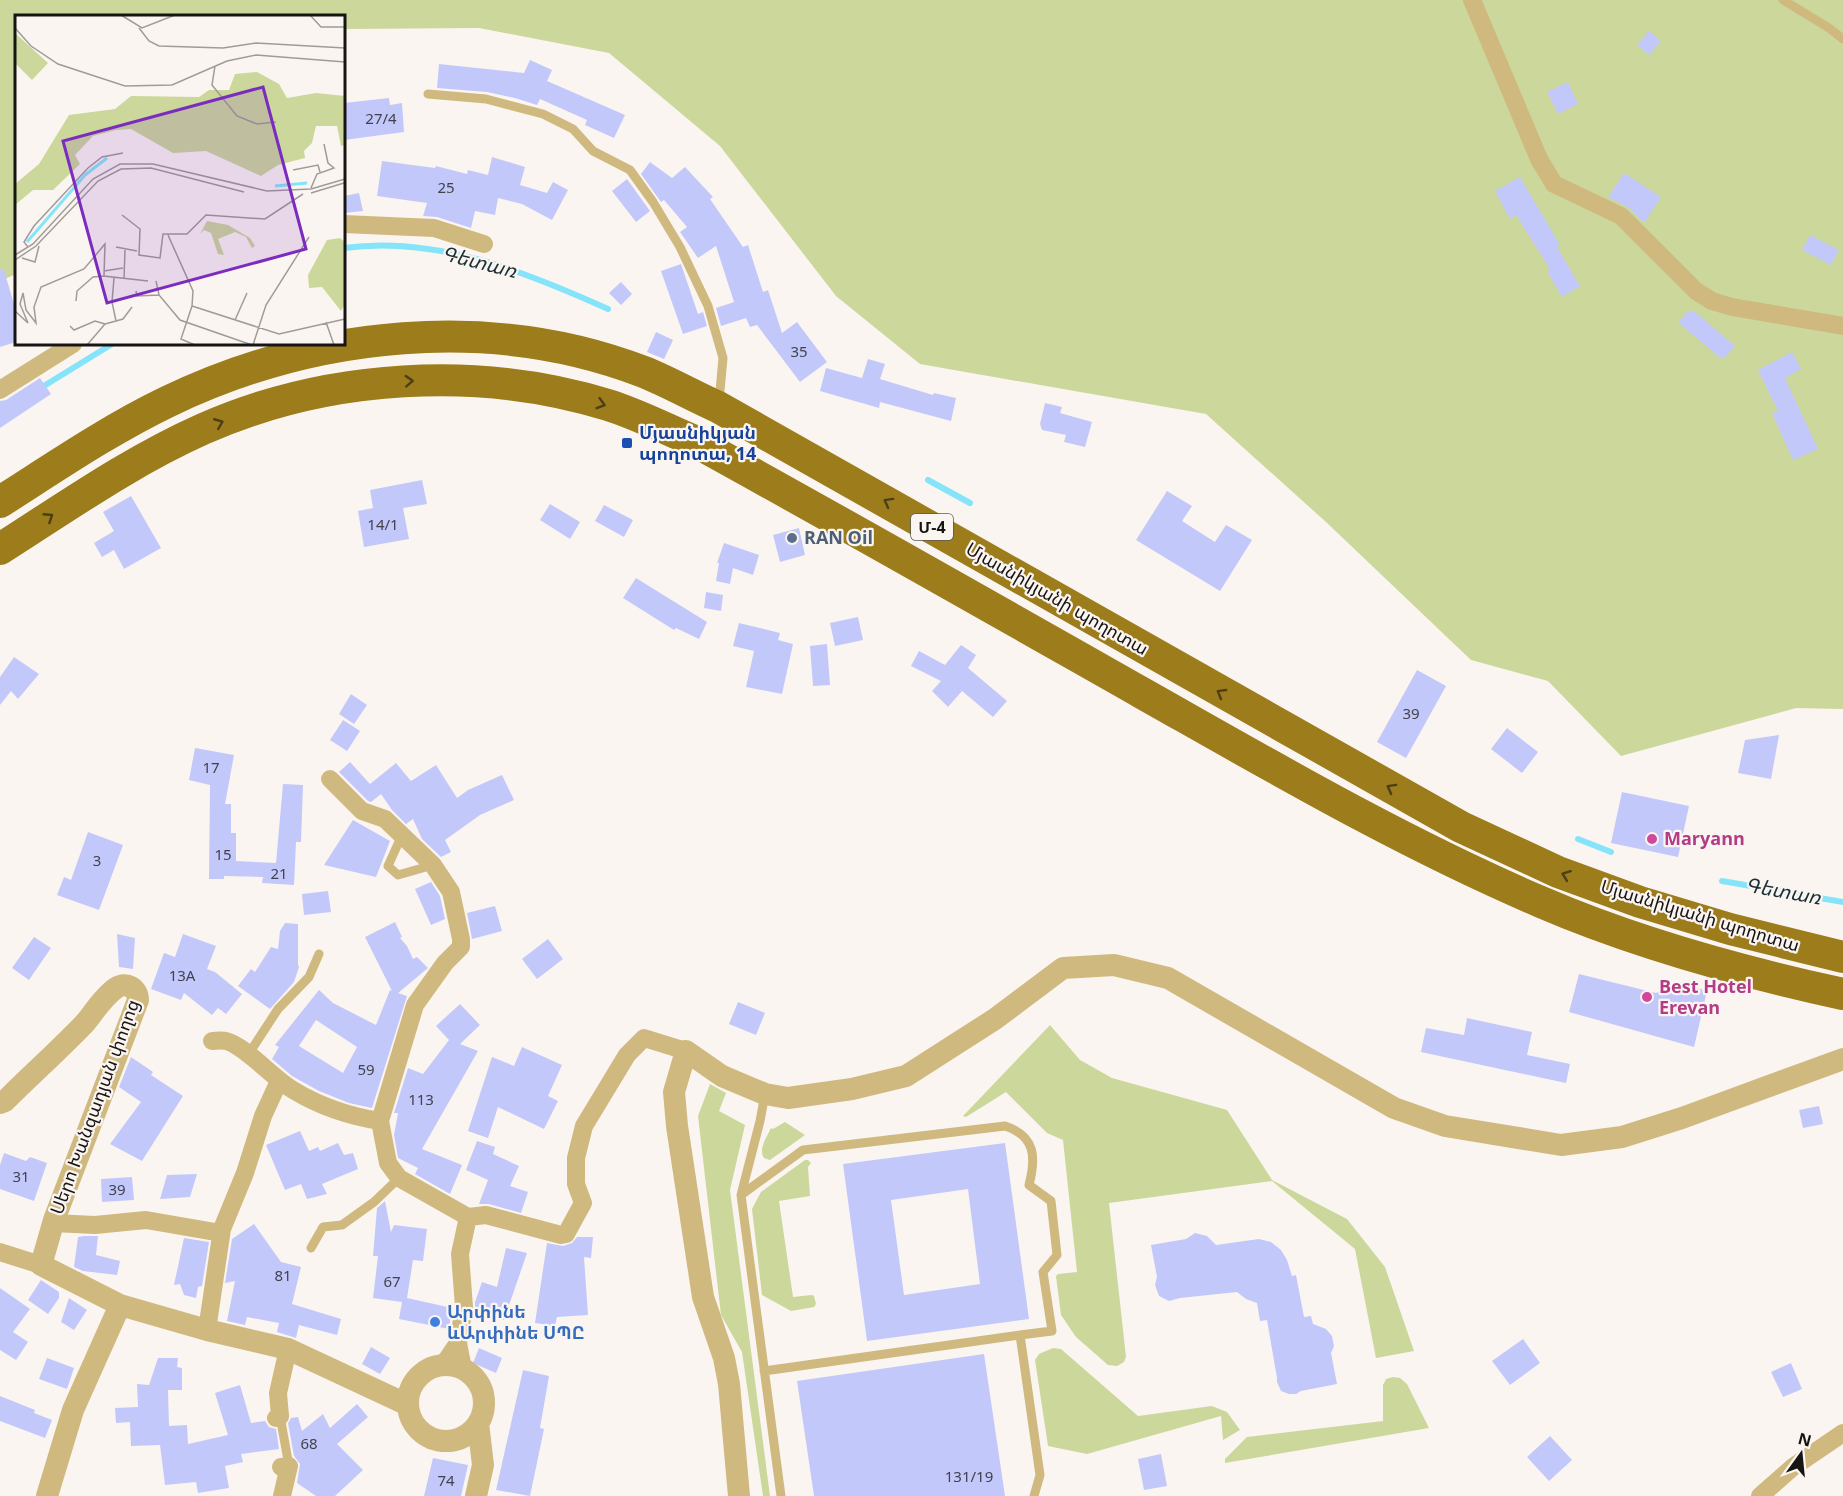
<svg xmlns="http://www.w3.org/2000/svg" width="1843" height="1496" font-family="Georgia,'Noto Sans Armenian',serif">
  <rect width="100%" height="100%" fill="#fbf5f1"/>
  <path fill="#ccd79b" d="M0 0H1843V709L1796 708 1621 756 1548 681 1471 660 1326 522 1206 414 920 364 836 296 720 146 609 53 479 28 344 29V16H16V274L0 281Z
    M1050 1025 1080 1060 1112 1078 1227 1110 1272 1180 1347 1219 1385 1267 1414 1351 1376 1358 1355 1249 1272 1181 1109 1203 1126 1357 1124 1362 1117 1366 1108 1365 1076 1337 1061 1315 1056 1276 1058 1274 1077 1272 1063 1140 1047 1133 1006 1092 966 1117 963 1116Z
    M710 1084 726 1093 719 1111 745 1125 730 1190 770 1496H763L742 1352 721 1315 698 1116Z
    M785 1122 805 1135 770 1160 764 1158C758 1149 767 1137 771 1128L773 1129Z
    M805 1160H808L811 1163 808 1167 810 1196 779 1201 793 1297 812 1295 814 1296 816 1304 814 1307 791 1311 762 1295 752 1209 761 1192Z
    M1053 1348 1061 1349 1138 1416 1212 1406 1227 1412 1240 1430 1223 1440 1221 1416 1087 1454 1048 1446 1035 1360 1039 1354Z
    M1393 1377 1400 1378 1407 1384 1429 1428 1225 1463V1459L1247 1437 1383 1421V1385L1386 1379Z"/>
  <g fill="none" stroke-linecap="round" stroke-linejoin="round">
    <path stroke="#85e4f9" stroke-width="6" d="M344 248C435 235 526 272 608 309
      M39 389 112 344
      M928 480 970 503
      M1578 839 1611 852
      M1722 881 1843 902"/>
  </g>
  <path fill="#c3c8fa" fill-rule="evenodd" d="M1649 31 1661 41 1649 55 1637 45Z
    M530 60 552 70 547 81 625 115 614 138 585 125 587 120 540 99 537 105 515 98 487 92 437 88 439 64 524 73Z
    M1568 82 1578 104 1558 114 1547 92Z
    M389 98 390 105 402 103 404 132 344 140V103Z
    M492 157 525 167 520 185 547 193 553 182 568 190 552 220 522 204 498 198 495 215 475 211 471 228 437 217 423 216 427 203 377 196 382 161 435 168 436 166 467 174 468 170 488 175Z
    M650 162 672 178 685 167 713 197 710 199 743 247 748 245 763 292 768 290 782 333 797 322 827 362 800 382 757 325 750 327 746 318 721 326 716 308 734 302 716 246 698 258 680 232 687 227 664 200 661 202 641 174Z
    M1624 173 1661 197 1644 223 1629 208 1608 197Z
    M1520 177 1560 245 1557 247 1580 286 1562 297 1547 271 1550 269 1516 215 1510 219 1495 191Z
    M627 179 650 211 636 222 612 191Z
    M359 193 363 211 344 213V196Z
    M1810 235 1839 250 1831 265 1802 250Z
    M681 264 698 314 703 312 707 326 683 334 661 271Z
    M0 270H4L16 311V342L0 347Z
    M621 282 632 294 621 305 609 293Z
    M1688 311H1694L1735 346 1725 357H1719L1678 322Z
    M656 332 673 340 664 359 647 352Z
    M1792 352 1801 369 1785 378 1818 449 1793 460 1772 413 1778 411 1758 370Z
    M868 359 885 364 880 379 933 395 934 393 956 398 951 421 880 402 879 408 820 391 826 368 862 378Z
    M40 378 51 394 0 428V401L6 400Z
    M1045 403 1062 407 1060 413 1092 422 1085 447 1064 442 1066 435 1042 430 1040 424Z
    M422 480 427 504 403 508 409 539 364 547 358 511 373 508 370 490Z
    M1167 491 1192 506 1182 521 1215 542 1226 525 1252 540 1220 591 1136 540Z
    M131 496 161 548 124 569 114 550 102 557 94 543 114 531 103 512Z
    M550 504 580 522 570 539 540 520Z
    M604 505 633 520 624 537 595 521Z
    M799 528 805 555 780 562 773 535Z
    M724 543 759 555 753 575 733 568 730 584 716 581 719 563H717Z
    M636 578 707 622 699 639 676 628 674 630 623 598Z
    M706 592 723 595 721 611 704 608Z
    M858 617 863 640 835 646 830 623Z
    M739 623 780 633 778 640 793 644 782 694 746 687 754 651 733 646Z
    M827 644 830 685 813 686 810 646Z
    M961 645 976 655 968 668 1007 701 993 717 962 691 948 707 932 691 941 681 911 666 919 651 945 665Z
    M14 657 39 674 18 699 11 691 0 705V677Z
    M1417 670 1446 686 1406 758 1377 742Z
    M351 694 367 705 354 724 339 714Z
    M343 720 360 731 347 751 330 740Z
    M1507 728 1538 752 1522 773 1491 749Z
    M1779 735 1771 779 1738 773 1745 740Z
    M195 748 234 755 225 804H231V833H236V861L276 863 283 784 303 785 301 842H296L294 885 262 883 263 877 224 876V879H209L210 785 189 780Z
    M350 762 370 784 396 763 411 781 436 765 457 798 468 790 502 775 514 800 480 815 445 840 451 852 441 857 422 839 413 819 406 824 392 810 381 794 371 802 368 801 339 772Z
    M1622 792 1689 806 1678 857 1611 843Z
    M353 820 390 841 376 877 324 865Z
    M88 832 123 845 99 910 57 895 64 877 71 880Z
    M431 882 440 896 445 919 431 925 415 889Z
    M328 891 331 912 304 915 302 894Z
    M495 906 502 931 472 939 467 913Z
    M395 922 402 937 400 938 407 946 413 959 417 957 428 968 398 993 407 996 372 1108 349 1103 319 1091 292 1076 272 1059 279 1047 275 1045 319 990 333 1003 376 1025 390 990 392 991 365 937ZM316 1020 357 1047 343 1073 299 1046Z
    M285 923 298 924V965L299 967 294 982 270 1009 238 986 251 969 255 972 271 947 278 949 280 931Z
    M117 934 135 938 133 969 119 967Z
    M183 934 216 946 207 969 215 972 242 994 226 1014 218 1008 212 1015 184 993 181 1000 151 989 164 953 175 957Z
    M34 937 51 948 29 980 12 968Z
    M548 939 563 959 537 979 522 959Z
    M1579 974 1656 993 1680 982 1707 991 1694 1047 1569 1012Z
    M738 1002 765 1013 756 1035 729 1024Z
    M460 1004 480 1025 460 1044 478 1051 422 1149 462 1165 450 1194 415 1174 418 1168 398 1158 394 1135 398 1113H394L408 1068 423 1074 449 1040 436 1026Z
    M1467 1018 1532 1032 1527 1055 1570 1064 1566 1083 1421 1052 1426 1028 1464 1035Z
    M522 1047 562 1065 548 1096 558 1101 544 1129 498 1107 488 1138 468 1131 492 1057 514 1066Z
    M131 1057 153 1072 151 1075 183 1096 142 1161 110 1144 141 1102 119 1087Z
    M1819 1106 1823 1124 1803 1128 1799 1110Z
    M300 1131 309 1151 318 1147 320 1151 338 1143 344 1155 353 1153 358 1169 322 1184 327 1194 307 1199 301 1184 285 1190 266 1145Z
    M477 1141 495 1147 493 1154 519 1166 510 1186 528 1192 521 1213 489 1204H479L488 1180 466 1170Z
    M1005 1143 1029 1319 867 1341 843 1164ZM968 1189 980 1284 904 1295 891 1200Z
    M4 1153 26 1161 30 1157 47 1163 34 1201 0 1189V1165Z
    M197 1174 190 1197 160 1199 167 1175Z
    M132 1177 134 1200 102 1202 101 1179Z
    M385 1201 391 1232 394 1225 427 1229 423 1261 413 1260 407 1298 452 1308 449 1329 399 1319 402 1302 373 1298 378 1256H373L377 1208Z
    M254 1224 281 1262 301 1267 292 1304 341 1319 337 1335 299 1325 296 1338 277 1332 279 1323 247 1317 245 1325 227 1321 235 1281 225 1283 232 1239Z
    M1195 1233 1207 1236 1216 1245 1259 1239 1271 1242 1281 1250 1287 1260 1292 1276 1296 1275 1304 1317 1311 1316 1313 1324 1326 1329 1332 1336 1334 1346 1331 1353 1337 1384 1301 1391 1296 1394H1289L1281 1391 1277 1382V1378L1267 1320 1260 1321 1257 1303 1246 1299 1237 1292 1180 1298 1169 1301 1159 1296 1155 1285 1157 1277 1151 1245 1186 1239Z
    M84 1236H98L96 1255 120 1261 117 1275 83 1271 74 1267 78 1237Z
    M577 1237H593L591 1258 584 1257 588 1315 557 1317 555 1326 535 1323 547 1243 563 1246 572 1243Z
    M184 1238 209 1242 202 1286 198 1287 196 1298 184 1295 180 1284 174 1285Z
    M506 1248 527 1253 504 1320 475 1310V1302L482 1282 497 1287Z
    M41 1280 59 1292V1298L48 1314 28 1300Z
    M0 1288 30 1309 13 1332 28 1342 16 1360 0 1350Z
    M69 1298 87 1310 74 1330 61 1322Z
    M1523 1339 1540 1363 1510 1385 1492 1361Z
    M371 1347 390 1358 380 1374 362 1364Z
    M479 1348 502 1358 496 1373 473 1363Z
    M984 1354 1005 1496H814L797 1381Z
    M47 1358 74 1368 67 1389 39 1379Z
    M158 1358H178L177 1367 182 1368V1390H168L169 1426 187 1425 188 1444 228 1435 215 1393 240 1385 251 1423 265 1421 269 1427 276 1429 279 1449 241 1454 243 1462 225 1466 229 1488 198 1493 196 1482 165 1485 160 1445 131 1446 130 1422 116 1423 115 1408 138 1407 137 1384 149 1385Z
    M1791 1363 1802 1389 1783 1397 1771 1372Z
    M523 1370 549 1376 540 1428 544 1429 530 1496 496 1490Z
    M0 1396 35 1410 34 1413 52 1420 45 1438 0 1421Z
    M357 1404 368 1417 337 1444 363 1470 335 1496H316L297 1483 300 1464 294 1456 288 1423 291 1418 298 1417 302 1431 323 1414 330 1428Z
    M1550 1436 1572 1460 1549 1481 1527 1457Z
    M1161 1454 1167 1486 1144 1490 1138 1459Z
    M433 1458 468 1465 461 1496H424Z"/>
  <g fill="none" stroke-linecap="round" stroke-linejoin="round">
    <path stroke="#d0b97f" stroke-width="9" d="M1783 0 1829 28 1843 39
      M428 94 486 99 543 114 573 129 593 151 630 170 653 202 680 247 708 306 723 358 719 402
      M402 835 388 866 398 875 433 865
      M248 1055 278 1009 309 977 319 954
      M765 1094 760 1121 741 1195 781 1496
      M741 1195 803 1150 1005 1126C1036 1136 1036 1158 1029 1185L1051 1201 1057 1255 1043 1272 1052 1331 1020 1335 1040 1475 1034 1496
      M311 1248 323 1227 342 1225 374 1202 399 1178
      M764 1371 1020 1335
      M280 1416 289 1466"/>
    <path stroke="#d0b97f" stroke-width="18" d="M1472 0 1539 159 1554 184 1621 216 1696 291 1712 301 1732 307 1843 326
      M344 224 434 228 484 244
      M0 390 73 344
      M330 779 362 811 385 819 433 865 451 892 461 939V947L445 963 415 1005 380 1121 388 1163 399 1178 468 1217 486 1215 561 1235 566 1234 583 1203 576 1184V1158L584 1126 627 1055 644 1038 686 1051
      M212 1041C216 1041 221 1040 226 1041 244 1045 274 1079 293 1090 321 1107 348 1116 380 1121
      M53 1223 95 1225 146 1220 221 1233
      M0 1252 41 1265
      M207 1330 222 1229 245 1173 263 1116 279 1081
      M443 1365 458 1343
      M463 1369 458 1343 464 1307 460 1254 468 1217
      M276 1418 280 1416 278 1393 288 1349
      M281 1467 289 1466 282 1496
      M1760 1496 1793 1467 1843 1433"/>
    <path stroke="#d0b97f" stroke-width="22" d="M0 1103 5 1101C31 1075 59 1050 85 1023 94 1012 104 996 116 988 126 981 138 988 138 1000L54 1220 41 1265 120 1305 207 1330 288 1349 408 1405
      M408 1403a38 38 0 1 1 76 0a38 38 0 1 1-76 0Z
      M47 1496 73 1410 120 1305
      M476 1496 483 1465 478 1423
      M739 1496 729 1384 724 1358 703 1297 677 1126 674 1092 686 1051 722 1076 765 1094 788 1098 852 1089 906 1076 995 1019 1063 968 1114 965 1168 978 1394 1108 1445 1126 1561 1145 1622 1137 1682 1118 1843 1059"/>
    <path stroke="#9c7c1b" stroke-width="32" d="M0 502C55 467 109 430 167 402 314 331 491 313 644 372 669 382 693 396 718 407L1461 827 1558 872 1640 902 1730 929 1843 957
      M0 549C66 507 131 461 203 429 327 374 479 365 608 405 637 414 664 428 692 440 843 523 992 608 1142 693 1273 767 1403 843 1541 902 1636 943 1742 972 1843 994"/>
  </g>
  <defs><path id="oneway-chevron" d="M-2-3.5L2.5 0L-2 3.5" fill="none" stroke-width="1.6" stroke-linecap="round" stroke-linejoin="round" transform="scale(1.5)"/></defs>
  <g stroke="#4c3e17">
    <use href="#oneway-chevron" transform="translate(409 381) rotate(-3)"/>
    <use href="#oneway-chevron" transform="translate(601 404) rotate(16)"/>
    <use href="#oneway-chevron" transform="translate(219 423) rotate(-22)"/>
    <use href="#oneway-chevron" transform="translate(888 502) rotate(-151)"/>
    <use href="#oneway-chevron" transform="translate(49 517) rotate(-33)"/>
    <use href="#oneway-chevron" transform="translate(1221 693) rotate(-150)"/>
    <use href="#oneway-chevron" transform="translate(1391 788) rotate(-151)"/>
    <use href="#oneway-chevron" transform="translate(1566 875) rotate(-159)"/>
  </g>
  <rect fill="#1a4fb4" stroke="#fbf5f1" stroke-width="2" x="621" y="437" width="12" height="12" rx="3"/>
  <circle fill="#5c6f8a" stroke="#fbf5f1" stroke-width="2" cx="792" cy="538" r="6"/>
  <g fill="#d1479c" stroke="#fbf5f1" stroke-width="2">
    <circle cx="1652" cy="839" r="6"/>
    <circle cx="1647" cy="997" r="6"/>
  </g>
  <circle fill="#3f7fe0" stroke="#fbf5f1" stroke-width="2" cx="435" cy="1322" r="6"/>
  <g text-anchor="middle" stroke-width="4.5" stroke-linejoin="round" paint-order="stroke">
    <g font-size="15" fill="#42424e">
      <text x="381" y="124">27/4</text>
      <text x="446" y="193">25</text>
      <text x="799" y="357">35</text>
      <text x="383" y="530">14/1</text>
      <text x="1411" y="719">39</text>
      <text x="211" y="773">17</text>
      <text x="223" y="860">15</text>
      <text x="97" y="866">3</text>
      <text x="279" y="879">21</text>
      <text x="182" y="981">13A</text>
      <text x="366" y="1075">59</text>
      <text x="421" y="1105">113</text>
      <text x="21" y="1182">31</text>
      <text x="117" y="1195">39</text>
      <text x="283" y="1281">81</text>
      <text x="392" y="1287">67</text>
      <text x="309" y="1449">68</text>
      <text x="969" y="1482">131/19</text>
      <text x="446" y="1486">74</text>
    </g>
    <rect fill="#fbf5f1" stroke="#5b5856" stroke-width="1.5" x="911" y="514" width="42" height="26" rx="4.5"/>
    <g font-size="16" font-weight="bold" fill="#171514">
      <text x="932" y="533">Մ-4</text>
    </g>
    <g font-size="18" font-weight="bold" fill="#164399" stroke="#fbf5f1" text-anchor="start">
      <text x="639" y="439">Մյասնիկյան<tspan x="639" dy="21">պողոտա, 14</tspan></text>
    </g>
    <g font-size="18" font-weight="bold" fill="#4e5e75" stroke="#fbf5f1" text-anchor="start">
      <text x="804" y="544">RAN Oil</text>
    </g>
    <g font-size="18" fill="#171514" stroke="#fbf5f1">
      <text transform="translate(1057 599) rotate(30)" y="6">Մյասնիկյանի պողոտա</text>
      <text transform="translate(1700 916) rotate(17)" y="6">Մյասնիկյանի պողոտա</text>
      <text transform="translate(95 1107) rotate(-70)" y="6">Սերո Խանզադյան փողոց</text>
    </g>
    <g font-size="18" font-weight="bold" fill="#b23c85" stroke="#fbf5f1" text-anchor="start">
      <text x="1664" y="845">Maryann</text>
      <text x="1659" y="993">Best Hotel<tspan x="1659" dy="21">Erevan</tspan></text>
    </g>
    <g font-size="18" font-weight="bold" fill="#366cbe" stroke="#fbf5f1" text-anchor="start">
      <text x="447" y="1318">Արփինե<tspan x="447" dy="21">ևԱրփինե ՍՊԸ</tspan></text>
    </g>
    <g font-size="20" font-style="italic" fill="#1a3035" stroke="#fbf5f1">
      <text transform="translate(479 262) rotate(14)" y="7">Գետառ</text>
      <text transform="translate(1783 891) rotate(10)" y="7">Գետառ</text>
    </g>
  </g>
  <g transform="translate(15 15)">
    <rect width="330" height="330" fill="#fbf5f1"/>
    <path d="M0 18 33 48 17 65 0 48ZM242 57 264 69 272 83 301 78 330 81V130L326 131 322 111H301L297 128 289 136 290 143 263 150 246 161 191 136 158 138 116 114 101 115 78 121 60 140 65 149 38 175H18L0 190V169L24 149 54 100 100 94 116 81 184 82 194 75H214L220 59ZM192 206 213 210 235 223 240 231 237 233 231 222 220 217 203 224 209 240 203 239 196 218 189 215 185 219ZM325 223 330 227V289L326 296 307 272 294 273 293 260 312 225Z" fill="#ccd79b"/>
    <path fill="none" stroke="#85e4f9" stroke-width="3" d="M260 171 292 168M12 227 70 160 92 143"/>
    <path fill="none" stroke="#a09b99" stroke-width="1.5" d="M106 0 127 13 160 0M295 0 306 12H330M0 13 16 31 43 49 110 71 157 70 212 46 241 40 330 47M124 13 134 26 144 31 208 33 241 28 330 33M200 51 197 70 222 101 242 109 261 107M278 155 303 150 305 157M296 173 302 159 319 153 313 148 309 129M296 178 329 168M107 200 125 214 124 240 145 243 148 219H172L191 200 250 204 288 179M153 220 178 276 177 291M13 232 9 227 19 211 73 153 87 142 108 138M101 232 122 236M0 240 18 229 78 164 105 149H138L252 176 296 174 330 164M7 243 20 247 24 231M0 245 21 231 83 166 106 154 136 153 229 177M89 256 108 253M99 263 97 287 101 306M109 264 110 235M141 266 144 280 165 305 237 330M121 276 122 281 144 280M61 286 62 276 78 262 89 261M0 296 13 308 5 289 8 278 11 295 21 308 19 292 26 272 69 254 90 229 89 261 133 266M220 305 232 278M311 307 319 330M90 309 108 304 117 292M55 311 59 315 80 306 90 309M72 330 90 309M180 330 166 324 177 291 264 319 330 304M238 330 251 290 294 222"/>
    <path fill="#7b2cbf" fill-opacity="0.15" stroke="#7b2cbf" stroke-width="3" d="M248 72 291 234 92 288 48 126Z"/>
    <rect width="330" height="330" fill="none" stroke="#171514" stroke-width="3"/>
  </g>
  <g transform="translate(1801 1454) rotate(15)" stroke="#fbf5f1" stroke-width="4.5" paint-order="stroke">
  <path d="M0-4.5L10 22L0 15L-10 22Z" fill="#171514"/>
  <text y="-9" font-size="16" font-weight="bold" text-anchor="middle" fill="#171514">N</text>
  </g>
</svg>
